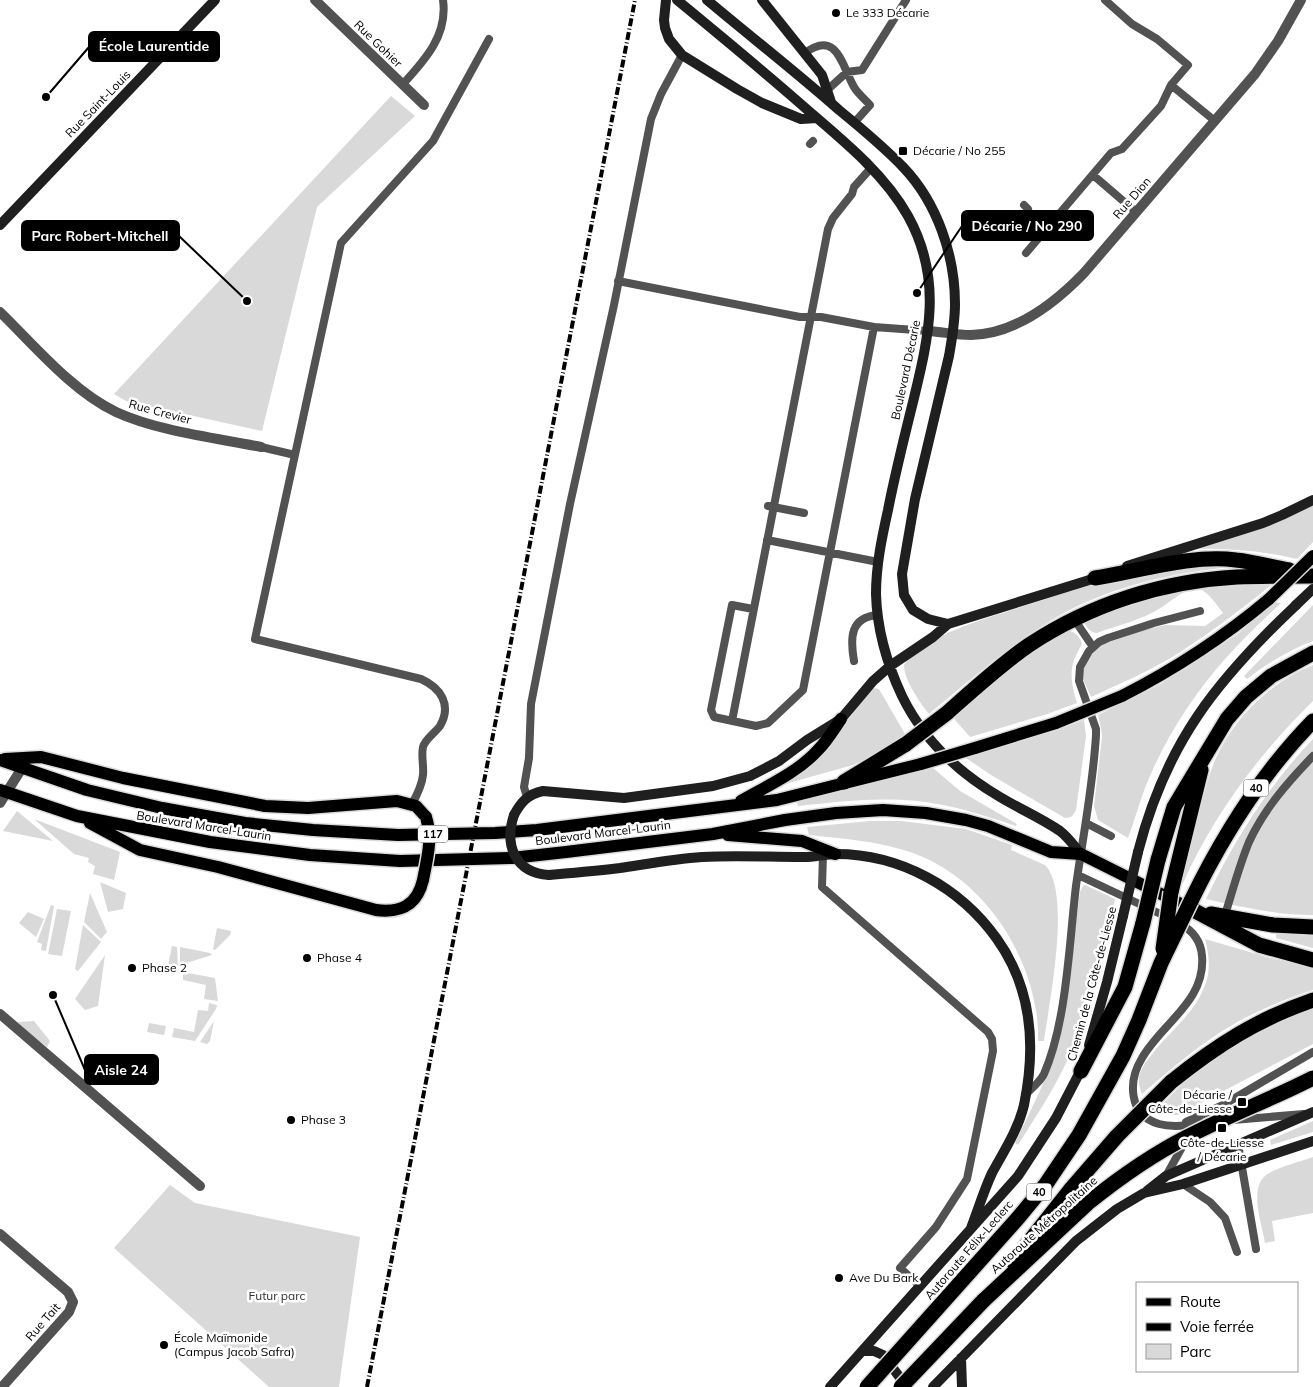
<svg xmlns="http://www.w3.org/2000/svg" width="1313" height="1387" font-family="Mulish,sans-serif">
  <rect width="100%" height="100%" fill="#fff"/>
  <path fill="#d9d9d9" d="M391 96 415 116 317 207 262 431 126 401 114 394Z
    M1313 505V542L1297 559C1260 550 1225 548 1187 549Z
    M1221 564V568C1161 575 1103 589 1050 621 1007 647 968 682 929 714 920 703 904 680 904 665 924 634 990 618 1024 606 1056 596 1087 585 1119 578 1152 570 1187 568 1221 564Z
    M1274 583C1242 609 1209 634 1174 656 1148 672 1119 684 1091 697L1083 679V670L1091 652 1101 645 1144 630 1166 625 1205 626 1223 613C1217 606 1209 592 1199 589 1189 585 1170 602 1162 607 1143 620 1118 625 1097 633 1091 633 1085 627 1084 620L1114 605 1198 585Z
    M1274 602 1281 603C1262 621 1243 639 1225 659 1192 696 1163 742 1145 788 1139 804 1134 822 1128 838L1098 820 1094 806 1102 737 1101 728 1098 715 1159 685 1197 661 1239 633Z
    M1313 605V641C1289 650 1268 663 1247 679L1244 676Z
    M1066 630C1074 631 1080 636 1082 644 1068 667 1070 679 1077 703L1047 714 970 737 950 714 1021 657Z
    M1313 665V701C1259 754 1214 814 1183 883H1181C1188 857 1195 831 1201 805 1206 789 1209 773 1216 758 1235 716 1271 682 1313 665Z
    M874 688 879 689 905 734 875 755 853 765 778 786 823 753 868 693Z
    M1084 720 1086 736 1076 810C1073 815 1072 818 1065 818L991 775 966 758 1058 730Z
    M1313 739V915C1277 915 1241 907 1206 899 1234 841 1268 786 1313 739Z
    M933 768 960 791 1017 824 1016 826C992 818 968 810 943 805 894 795 846 801 798 806L797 802Z
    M17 811 53 841 3 831Z
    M34 819 120 852 114 880 93 874 95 866 88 862 89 858 74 854Z
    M870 821H901L966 829 1012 845 1011 850 1045 865C1072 892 1049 1004 1044 1041H1038C1038 1031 1038 1021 1036 1011 1025 943 979 877 913 853 879 841 844 839 809 835L807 827Z
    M100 882 126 893 123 909 108 912Z
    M1085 885 1115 899C1104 949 1092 1000 1073 1047 1059 1082 1038 1113 1018 1145L1015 1143 1039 1093 1051 1062 1068 979 1080 892 1083 886Z
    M90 893 107 932 101 939 84 922Z
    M51 905 54 906 46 951 41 950 42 944 37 942Z
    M57 909 71 911 62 956 48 954Z
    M28 912 44 919 36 937 19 923Z
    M83 925 101 942 78 971 75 969Z
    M217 928 231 931 230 935 215 950 213 949Z
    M1276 932 1313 933V948L1276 938Z
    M1205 939 1274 959 1313 968V990C1278 1001 1242 1017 1212 1038 1187 1055 1165 1074 1142 1094 1139 1086 1137 1079 1141 1071 1144 1063 1151 1056 1156 1049 1173 1029 1196 1011 1205 985 1211 970 1209 954 1205 939Z
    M172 946 177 947 178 966 167 970Z
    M180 947 210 953 212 955 180 965Z
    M105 955 98 1006 85 1010 75 999Z
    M183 972 215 978 218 1001 204 999 206 985 183 980Z
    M209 1003 217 1005 216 1009 195 1041 172 1037 174 1028 194 1032 198 1010 208 1011Z
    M1313 1009V1044L1178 1115H1167L1156 1110C1170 1097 1183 1082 1198 1070 1231 1042 1273 1023 1313 1009Z
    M34 1021 50 1041 47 1047 23 1029 18 1022Z
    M214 1021 210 1041 207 1044 200 1042Z
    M149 1023 166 1026 164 1035 147 1032Z
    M1313 1121V1132L1271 1145 1270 1140Z
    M1313 1157V1213L1272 1221 1275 1241 1265 1243C1262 1224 1249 1190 1265 1176 1272 1169 1302 1161 1313 1157Z
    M170 1185 195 1203 360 1237 339 1387H269L114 1248Z"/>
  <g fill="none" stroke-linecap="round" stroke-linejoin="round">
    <defs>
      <path id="primary" d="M1122 696C1175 669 1224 637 1269 599
        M975 748 1056 723
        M5 759 41 757 123 778 265 806 308 808 397 801 416 806 426 817
        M0 760 87 790 162 808 200 815 245 823 313 830 398 835 495 833 537 830 777 800 921 764
        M0 790 77 816 210 842 310 855 400 861 512 858 566 852 713 834 785 820 836 813 883 810 926 813 966 820 988 826 1051 852 1081 854 1195 911
        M741 801C767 786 797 773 818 750 827 741 834 729 841 719
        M90 823 140 850 218 867 376 910C400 913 417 906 423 880
        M728 835 802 841 835 854"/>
      <path id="highway" d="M1095 578C1139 571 1192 554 1236 560 1254 562 1272 567 1289 570
        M947 713C973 690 1000 665 1029 645 1091 604 1163 581 1237 577 1262 576 1288 576 1313 576
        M844 782 906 744
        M1158 860 1174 807 1227 719 1246 697 1271 676 1313 653
        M1171 892 1201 770
        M1191 901C1223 835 1261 774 1313 721
        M1195 911 1259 945 1313 960
        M1211 914 1273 925 1313 927
        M1081 1071 1125 987 1143 923
        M1171 1082C1217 1045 1258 1019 1313 1000
        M1013 1262 1071 1189
        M983 1301 1088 1203"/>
    </defs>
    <use href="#primary" stroke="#dbdbdb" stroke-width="15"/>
    <use href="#highway" stroke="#dbdbdb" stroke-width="18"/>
    <path stroke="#525252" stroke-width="8" d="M1105 0 1132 24 1157 39 1188 65 1171 85
      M805 53C837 29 842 66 854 87 858 94 865 99 870 105L854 123
      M403 84C425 60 448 35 443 0
      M825 92 847 72 862 70 906 0
      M810 144 813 141
      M1093 175 1136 212
      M1024 205 1028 209
      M1026 253 1111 153 1122 149 1161 106 1171 85 1215 121
      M618 281 800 317H821L874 327 929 331
      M261 447 295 455
      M768 506 804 513
      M767 540 878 562
      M753 609 732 605 711 710 714 717 756 726 768 723 803 690 874 327
      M1074 619 1093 647
      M854 661C850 638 850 617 878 615
      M732 721 828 229 833 218 852 194 854 187 871 168
      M527 797 524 787 529 758 531 704 570 504 614 305 651 119 661 94 682 55
      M412 804C417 795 422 785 423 775 424 766 421 756 423 747 425 739 435 733 440 726 452 705 441 688 421 679L255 639 341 243 433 141 489 39
      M1086 823 1111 836
      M823 855 822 887 988 1032 992 1039 993 1051 967 1179 936 1227 900 1268 920 1286
      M1078 875 1169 918
      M1224 918C1232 893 1239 866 1249 842 1264 809 1288 782 1313 756
      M1179 923C1192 930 1201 941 1202 956 1206 1001 1162 1023 1142 1058 1128 1081 1128 1115 1159 1124 1173 1128 1191 1125 1205 1123
      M1026 1094C1032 1088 1040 1082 1044 1074 1067 1021 1069 944 1076 886 1083 836 1093 786 1096 735V729L1079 681 1080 667 1089 651 1099 642 1108 638 1154 623 1200 611
      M1233 1120 1304 1114
      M1186 1122 1223 1105 1313 1052
      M1238 1144 1256 1249
      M1166 1176 1186 1140
      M1183 1184 1210 1202 1225 1218 1237 1252"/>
    <path stroke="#525252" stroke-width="10" d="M315 0 424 105
      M0 312C34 345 72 391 116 412 157 431 216 438 261 447
      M929 331C943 332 957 335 971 335 1015 334 1055 303 1084 273L1255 74 1278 41 1301 0
      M0 803 22 768
      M0 1014 200 1186
      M0 1234 68 1292 73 1302 69 1312 2 1387"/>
    <path stroke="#1f1f1f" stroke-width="10" d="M666 0 664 20 665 28 669 39 682 55 737 89 762 103 801 119 817 118
      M677 0C722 37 767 74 811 113 846 143 885 175 908 216 943 279 929 336 913 402 904 438 895 474 888 510 882 537 876 565 876 594 877 629 887 664 902 696 923 739 959 773 1000 797 1020 809 1041 818 1060 831 1068 837 1075 847 1081 854
      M707 0C751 37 796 72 839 110 861 128 884 147 904 168 937 203 955 255 955 304 955 321 952 339 949 356L915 499 902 574 904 595 913 610 928 619 948 624
      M762 0 822 75 831 102
      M0 225 215 0
      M1127 566 1263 523 1282 515 1313 500
      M514 815C521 802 528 794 543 791L624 798 713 786 750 776 779 761 807 740 841 719 873 681 890 666 933 637 948 624 1099 577
      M1138 852C1166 743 1216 681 1296 605
      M549 875C572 873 596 871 620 868 647 864 674 859 702 857 735 855 768 857 801 857 812 858 824 854 836 854 900 854 960 887 997 939 1032 988 1036 1047 1024 1105 1018 1130 1004 1151 992 1173 984 1190 978 1210 971 1228
      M1089 1045 1107 982 1123 916
      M1147 1191 1166 1176 1313 1112
      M864 1351H874L883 1355 907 1387
      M961 1358 962 1387
      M830 1387 1018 1176 1056 1118 1083 1066
      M933 1387 1076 1241 1117 1209 1144 1193 1183 1184 1313 1141"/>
    <use href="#primary" stroke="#000" stroke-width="12"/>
    <use href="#highway" stroke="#000" stroke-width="15"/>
    <path stroke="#000" stroke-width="4" stroke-dasharray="8 2.5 1 2.5" stroke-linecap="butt" d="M367 1387 635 0"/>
    <defs>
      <path id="primary-bridge" d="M1269 599 1313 556
        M1056 723 1122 696
        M921 764 975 748
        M423 880C427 859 433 839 426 817"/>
      <path id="highway-bridge" d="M906 744 947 713
        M1143 923 1158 860
        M1163 949 1171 892
        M1071 1189 1117 1136 1171 1082
        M1088 1203C1119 1178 1153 1154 1189 1136 1229 1115 1272 1099 1313 1078
        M867 1387 1018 1218 1046 1184 1079 1135 1123 1056 1139 1020 1161 963 1191 901
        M901 1387 983 1301"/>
    </defs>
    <use href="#primary-bridge" stroke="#dbdbdb" stroke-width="15" stroke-linecap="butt"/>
    <use href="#highway-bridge" stroke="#dbdbdb" stroke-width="18" stroke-linecap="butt"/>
    <path stroke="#1f1f1f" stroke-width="10" d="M1296 605 1313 589
      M514 815C504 845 515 873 549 875
      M1123 916 1138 852"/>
    <use href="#primary-bridge" stroke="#000" stroke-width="12"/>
    <use href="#highway-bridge" stroke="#000" stroke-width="15"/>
  </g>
  <g fill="#000" stroke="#fff" stroke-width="2">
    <circle cx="836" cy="13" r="5"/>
    <rect x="898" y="146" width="10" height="10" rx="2.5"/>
    <circle cx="307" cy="958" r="5"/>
    <circle cx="132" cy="968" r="5"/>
    <rect x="1237" y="1097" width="10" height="10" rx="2.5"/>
    <circle cx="291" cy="1120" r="5"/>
    <rect x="1217" y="1123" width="10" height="10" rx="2.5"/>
    <circle cx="839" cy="1278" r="5"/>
    <circle cx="164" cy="1345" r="5"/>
  </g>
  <g text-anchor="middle" stroke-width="5" stroke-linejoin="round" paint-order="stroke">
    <g fill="#fff" stroke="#4c4c4c" stroke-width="1">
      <rect x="1243.5" y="779.5" width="25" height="17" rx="4"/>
      <rect x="418" y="825.5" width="30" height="17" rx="4"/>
      <rect x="1026.5" y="1183.5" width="25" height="17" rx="4"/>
    </g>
    <g font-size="11" font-weight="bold" fill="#000">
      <text x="1256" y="792">40</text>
      <text x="433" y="838">117</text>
      <text x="1039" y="1196">40</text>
    </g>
    <g font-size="12" fill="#000" stroke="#fff" text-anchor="start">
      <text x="846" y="17">Le 333 Décarie</text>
      <text x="913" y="155">Décarie / No 255</text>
      <text x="317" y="962">Phase 4</text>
      <text x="142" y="972">Phase 2</text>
      <text x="1232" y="1099" text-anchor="end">Décarie /<tspan x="1232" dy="14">Côte-de-Liesse</tspan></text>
      <text x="301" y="1124">Phase 3</text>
      <text x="1222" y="1147" text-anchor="middle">Côte-de-Liesse<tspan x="1222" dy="14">/ Décarie</tspan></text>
      <text x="849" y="1282">Ave Du Bark</text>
      <text x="174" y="1342">École Maïmonide<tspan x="174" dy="14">(Campus Jacob Safra)</tspan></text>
    </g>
    <g font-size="12" fill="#000" stroke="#fff">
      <text transform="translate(378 44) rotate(44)" y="4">Rue Gohier</text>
      <text transform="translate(98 104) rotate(-46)" y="4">Rue Saint-Louis</text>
      <text transform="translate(1132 198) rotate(-49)" y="4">Rue Dion</text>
      <text transform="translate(906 370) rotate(-78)" y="4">Boulevard Décarie</text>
      <text transform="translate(160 412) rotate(15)" y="4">Rue Crevier</text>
      <text transform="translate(204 826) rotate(9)" y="4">Boulevard Marcel-Laurin</text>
      <text transform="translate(603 833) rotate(-7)" y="4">Boulevard Marcel-Laurin</text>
      <text transform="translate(1092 984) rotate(-75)" y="4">Chemin de la Côte-de-Liesse</text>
      <text transform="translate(1044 1225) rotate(-42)" y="4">Autoroute Métropolitaine</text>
      <text transform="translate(969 1250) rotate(-49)" y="4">Autoroute Félix-Leclerc</text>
      <text transform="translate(43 1322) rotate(-49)" y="4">Rue Tait</text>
    </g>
    <g font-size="12" fill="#303030" stroke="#fff">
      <text x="277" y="1300">Futur parc</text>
    </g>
  </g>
  <path fill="none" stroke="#000" stroke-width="2" d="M46 97L89 47M917 293L962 226M247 301L179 236M53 995L85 1070"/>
  <g fill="#000" stroke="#fff" stroke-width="2">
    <circle cx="46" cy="97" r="5"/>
    <circle cx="917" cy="293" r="5"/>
    <circle cx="247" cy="301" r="5"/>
    <circle cx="53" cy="995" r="5"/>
  </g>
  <g fill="#000" stroke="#000" stroke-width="2">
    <rect x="89" y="32" width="130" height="29" rx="5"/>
    <rect x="962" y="211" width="131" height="29" rx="5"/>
    <rect x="22" y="221" width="157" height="29" rx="5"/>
    <rect x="85" y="1055" width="73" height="29" rx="5"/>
  </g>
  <g font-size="14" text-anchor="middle" font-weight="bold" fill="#fff">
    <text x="154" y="51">École Laurentide</text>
    <text x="1027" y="231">Décarie / No 290</text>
    <text x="100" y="241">Parc Robert-Mitchell</text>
    <text x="121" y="1075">Aisle 24</text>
  </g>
  <rect x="1136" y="1282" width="162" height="90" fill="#ffffff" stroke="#999999"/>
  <rect x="1146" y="1298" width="25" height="8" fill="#000000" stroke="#999999"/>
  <text x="1180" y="1307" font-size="15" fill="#000000">Route</text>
  <rect x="1146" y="1323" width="25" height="8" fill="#000000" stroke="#999999"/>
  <text x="1180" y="1332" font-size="15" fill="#000000">Voie ferrée</text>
  <rect x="1146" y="1344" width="25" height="15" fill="#d9d9d9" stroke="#999999"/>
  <text x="1180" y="1357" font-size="15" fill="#000000">Parc</text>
</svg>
